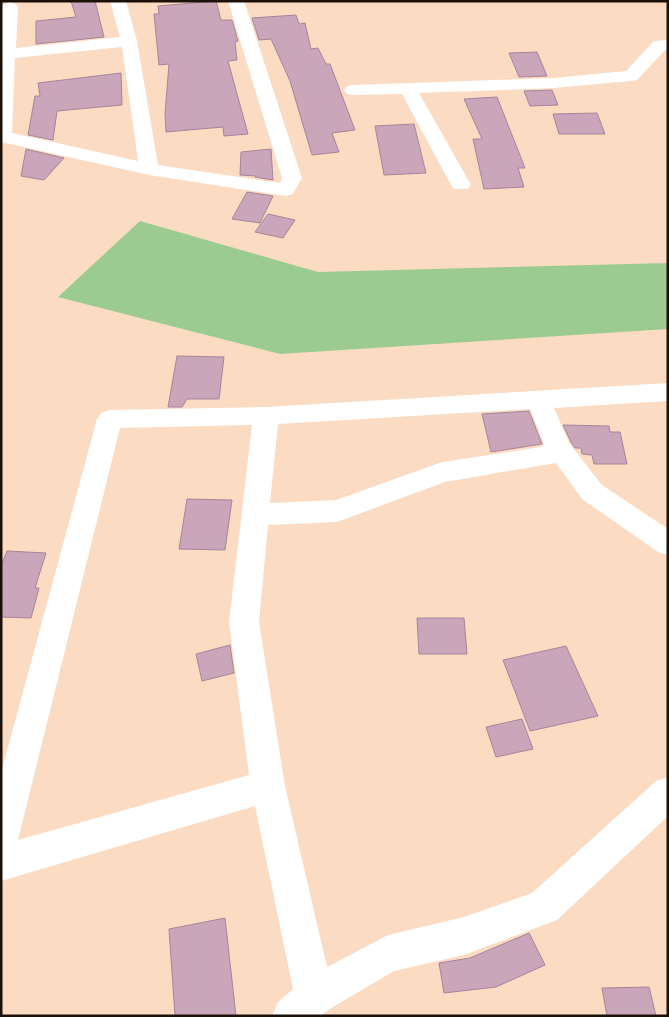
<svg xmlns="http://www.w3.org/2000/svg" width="669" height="1017" font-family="Jost,sans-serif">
  <rect width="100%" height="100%" fill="#fbdbc2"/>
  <path fill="#9ccb91" d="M140 221 318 272 668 263V329L280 354 58 297Z"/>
  <path fill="#c9a6ba" stroke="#a68598" d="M71 1H95L104 37 36 44V21L76 17Z
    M216 1 221 20H232L238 41 235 42 237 60 228 61 248 134 224 136 223 127 166 132 165 114 169 64 159 65 154 14H159L158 6Z
    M296 15 299 24 305 23 311 49 318 48 326 64H330L355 130 332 133 339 152 312 155 290 81 271 39 259 40 252 18Z
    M537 52 547 76 519 77 509 53Z
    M121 73 122 105 57 111 53 140 28 135 35 96H40L38 83Z
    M552 90 558 105 530 106 524 91Z
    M497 97 525 168H518L524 187 484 189 473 139H482L464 99Z
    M597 113 605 134H559L553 114Z
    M414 124 426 173 384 175 375 126Z
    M26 149 64 158 44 180 21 176Z
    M271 149 273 180 255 177 256 176 240 175 241 152Z
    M247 192 273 196 260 223 232 219Z
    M268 214 295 220 283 238 255 232Z
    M177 356 224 357 219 399H187L182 407H168Z
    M529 411 542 444 491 452 482 414Z
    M563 425 609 426 610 432H620L627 464H594L592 455 582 454 581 448H575L571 442Z
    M187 499 232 500 225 550 179 549Z
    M7 551 46 553 35 588H39L31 618 1 617V566Z
    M417 618H464L467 654H419Z
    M230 645 234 673 202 681 196 654Z
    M566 646 598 716 530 731 503 660Z
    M522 719 533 749 496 757 486 727Z
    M225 918 236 1016H175L169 929Z
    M529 933 545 965 496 987 444 993 439 963 470 958Z
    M649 987 656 1016H607L602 988Z"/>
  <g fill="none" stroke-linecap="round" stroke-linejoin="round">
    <path fill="#fff" fill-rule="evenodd" d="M10 1 18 6 16 48 120 37 110 1H126L137 41 158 165 280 183 282 178 228 1H244L302 178 293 194 286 196 149 175 1 142V19L2 6ZM122 47 138 161 12 133 15 58Z
      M668 40V50H665L637 80 631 81 554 88 419 93 471 185 468 189H454L451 185 402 94 353 95 347 94 344 90 347 86 353 85 554 78 626 71 654 41Z
      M668 383V401L554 408 569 443 602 485 668 529V555L658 552 582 499 556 463 445 482 337 522 268 525 259 622 285 786 327 967 388 935 464 917 532 893 656 781 668 777V816L557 920 464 955 394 971 328 1010 321 1016H272L278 1002 293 989 255 806 1 881V773L97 419 101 413 110 410 266 407ZM530 409 544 444 541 447 442 462 336 500 270 503 278 424ZM252 425 229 622 249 775 18 840 120 428Z"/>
  </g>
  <rect width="669" height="1017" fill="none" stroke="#1c1108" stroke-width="5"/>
</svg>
